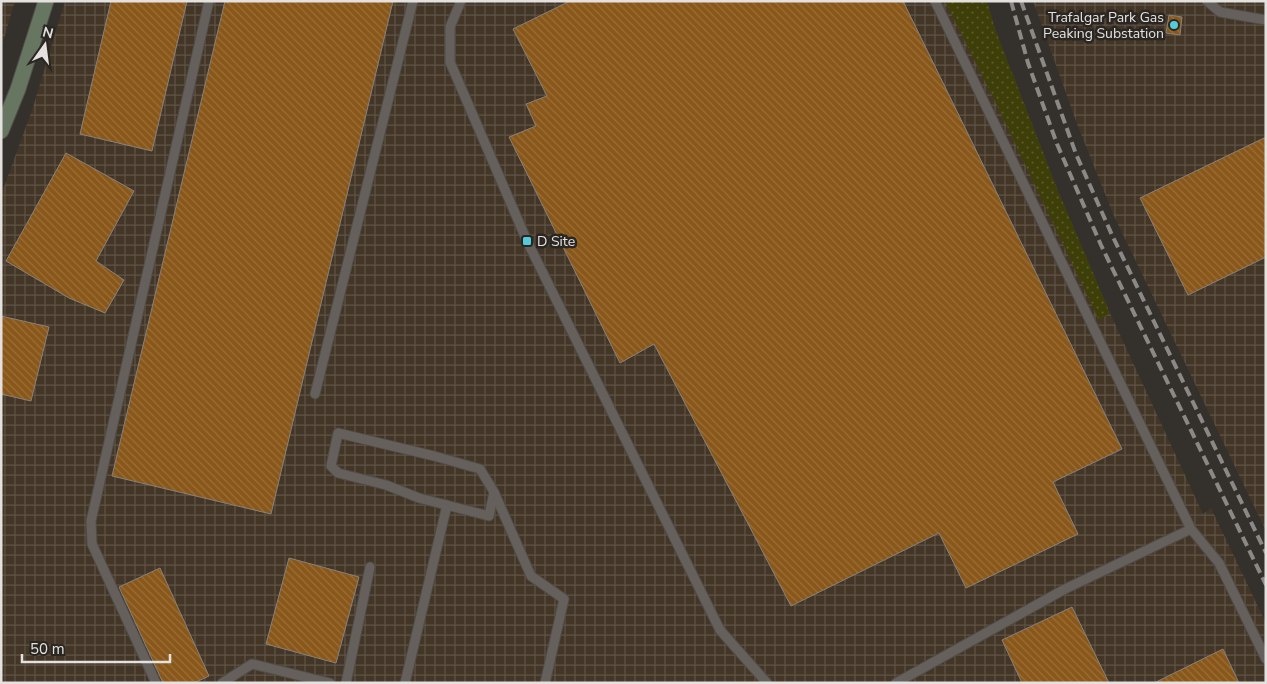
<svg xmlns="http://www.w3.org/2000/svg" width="1267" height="684" font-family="'Nunito Sans',sans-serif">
  <defs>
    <pattern id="industrial-grid" width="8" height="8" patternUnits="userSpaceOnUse" patternTransform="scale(1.25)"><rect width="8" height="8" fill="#433627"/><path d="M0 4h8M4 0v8" fill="none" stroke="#5e5346"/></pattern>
    <pattern id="grass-dots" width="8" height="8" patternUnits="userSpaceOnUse" patternTransform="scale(1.25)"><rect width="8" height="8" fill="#3e3e09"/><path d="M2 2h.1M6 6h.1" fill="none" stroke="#5a5a2c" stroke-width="1.8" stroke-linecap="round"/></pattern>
    <pattern id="building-back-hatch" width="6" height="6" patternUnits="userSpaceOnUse" patternTransform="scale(1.25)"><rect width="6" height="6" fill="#895719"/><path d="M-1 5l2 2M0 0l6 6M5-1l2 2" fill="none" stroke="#9a6f3a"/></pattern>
  </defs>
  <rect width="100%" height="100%" fill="#34302c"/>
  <path fill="url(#industrial-grid)" d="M1 1H15L1 49Z
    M65 1H987L995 29 1058 191 1110 313 1203 514 1211 508 1266 623V683H1V195L33 107Z
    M1033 1H1266V531L1113 214 1077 124Z"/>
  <path fill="url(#grass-dots)" d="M945 1H987L995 29 1058 191 1110 313 1099 320 996 103Z"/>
  <path fill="url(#building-back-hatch)" stroke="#87827d" d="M111 1H187L152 151 80 134Z
    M225 1H393L271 514 112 476Z
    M570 1H903L1122 449 1053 482 1078 534 966 588 939 533 791 606 654 344 620 363 509 137 536 126 526 104 547 96 513 29Z
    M1169 15 1182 17 1180 35 1166 33Z
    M1266 137V257L1188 295 1140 198Z
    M66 153 134 191 96 261 124 280 105 313 69 298 6 261Z
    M1 316 49 327 31 401 1 394Z
    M289 558 359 577 336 663 266 644Z
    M160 568 209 676 194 683H163L119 587Z
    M1072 607 1109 683H1022L1002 640Z
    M1223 649 1239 683H1154Z"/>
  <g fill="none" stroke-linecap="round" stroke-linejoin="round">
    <defs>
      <path id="lane" d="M461 1 450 27V62L527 241 720 630 767 683
        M935 1 1191 529 1219 563 1266 659
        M1207 1 1220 12 1266 20
        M315 394 413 1
        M338 433 434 456 480 469 494 492 489 516 419 498 386 485 338 473 331 466Z
        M494 492 531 576 564 599 545 683
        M156 683 92 544 91 521 209 1
        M222 683 252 664 330 683
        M346 683 370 567
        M405 683 447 505
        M896 683 1065 589 1191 529"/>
      <path id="secondary" d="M1 131 18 89 46 1"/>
    </defs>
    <use href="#lane" stroke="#504c49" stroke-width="11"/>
    <use href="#secondary" stroke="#504c49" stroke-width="17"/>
    <use href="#lane" stroke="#65605b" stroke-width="9"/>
    <use href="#secondary" stroke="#677660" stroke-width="15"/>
    <path stroke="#8b8885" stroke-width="4" stroke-dasharray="10 5" stroke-linecap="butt" d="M1011 1 1028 63 1057 144 1101 245 1266 585
      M1021 1 1076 154 1112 235 1266 553"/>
  </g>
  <g fill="#53cbdb" stroke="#2a2622" stroke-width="2">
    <circle cx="1174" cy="25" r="5"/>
    <rect x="522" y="236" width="10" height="10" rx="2.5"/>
  </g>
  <g text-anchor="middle" stroke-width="5" stroke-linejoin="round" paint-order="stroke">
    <g font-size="14" fill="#e4e1df" stroke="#2a2622" text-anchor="end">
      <text x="1164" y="22">Trafalgar Park Gas<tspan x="1164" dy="16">Peaking Substation</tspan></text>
      <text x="537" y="246" text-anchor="start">D Site</text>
    </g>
  </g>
  <rect width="1267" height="684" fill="none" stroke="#e4e1df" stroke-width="5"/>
  <g transform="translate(45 45) rotate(14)" stroke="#2a2622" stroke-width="4" paint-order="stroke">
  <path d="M0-4L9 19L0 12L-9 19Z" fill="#e4e1df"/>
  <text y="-8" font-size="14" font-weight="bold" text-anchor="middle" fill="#e4e1df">N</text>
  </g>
  <path d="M22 654v8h148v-8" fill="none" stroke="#e4e1df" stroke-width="2.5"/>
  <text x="30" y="654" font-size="15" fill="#e4e1df" stroke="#2a2622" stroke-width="4" paint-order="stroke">50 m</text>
</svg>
